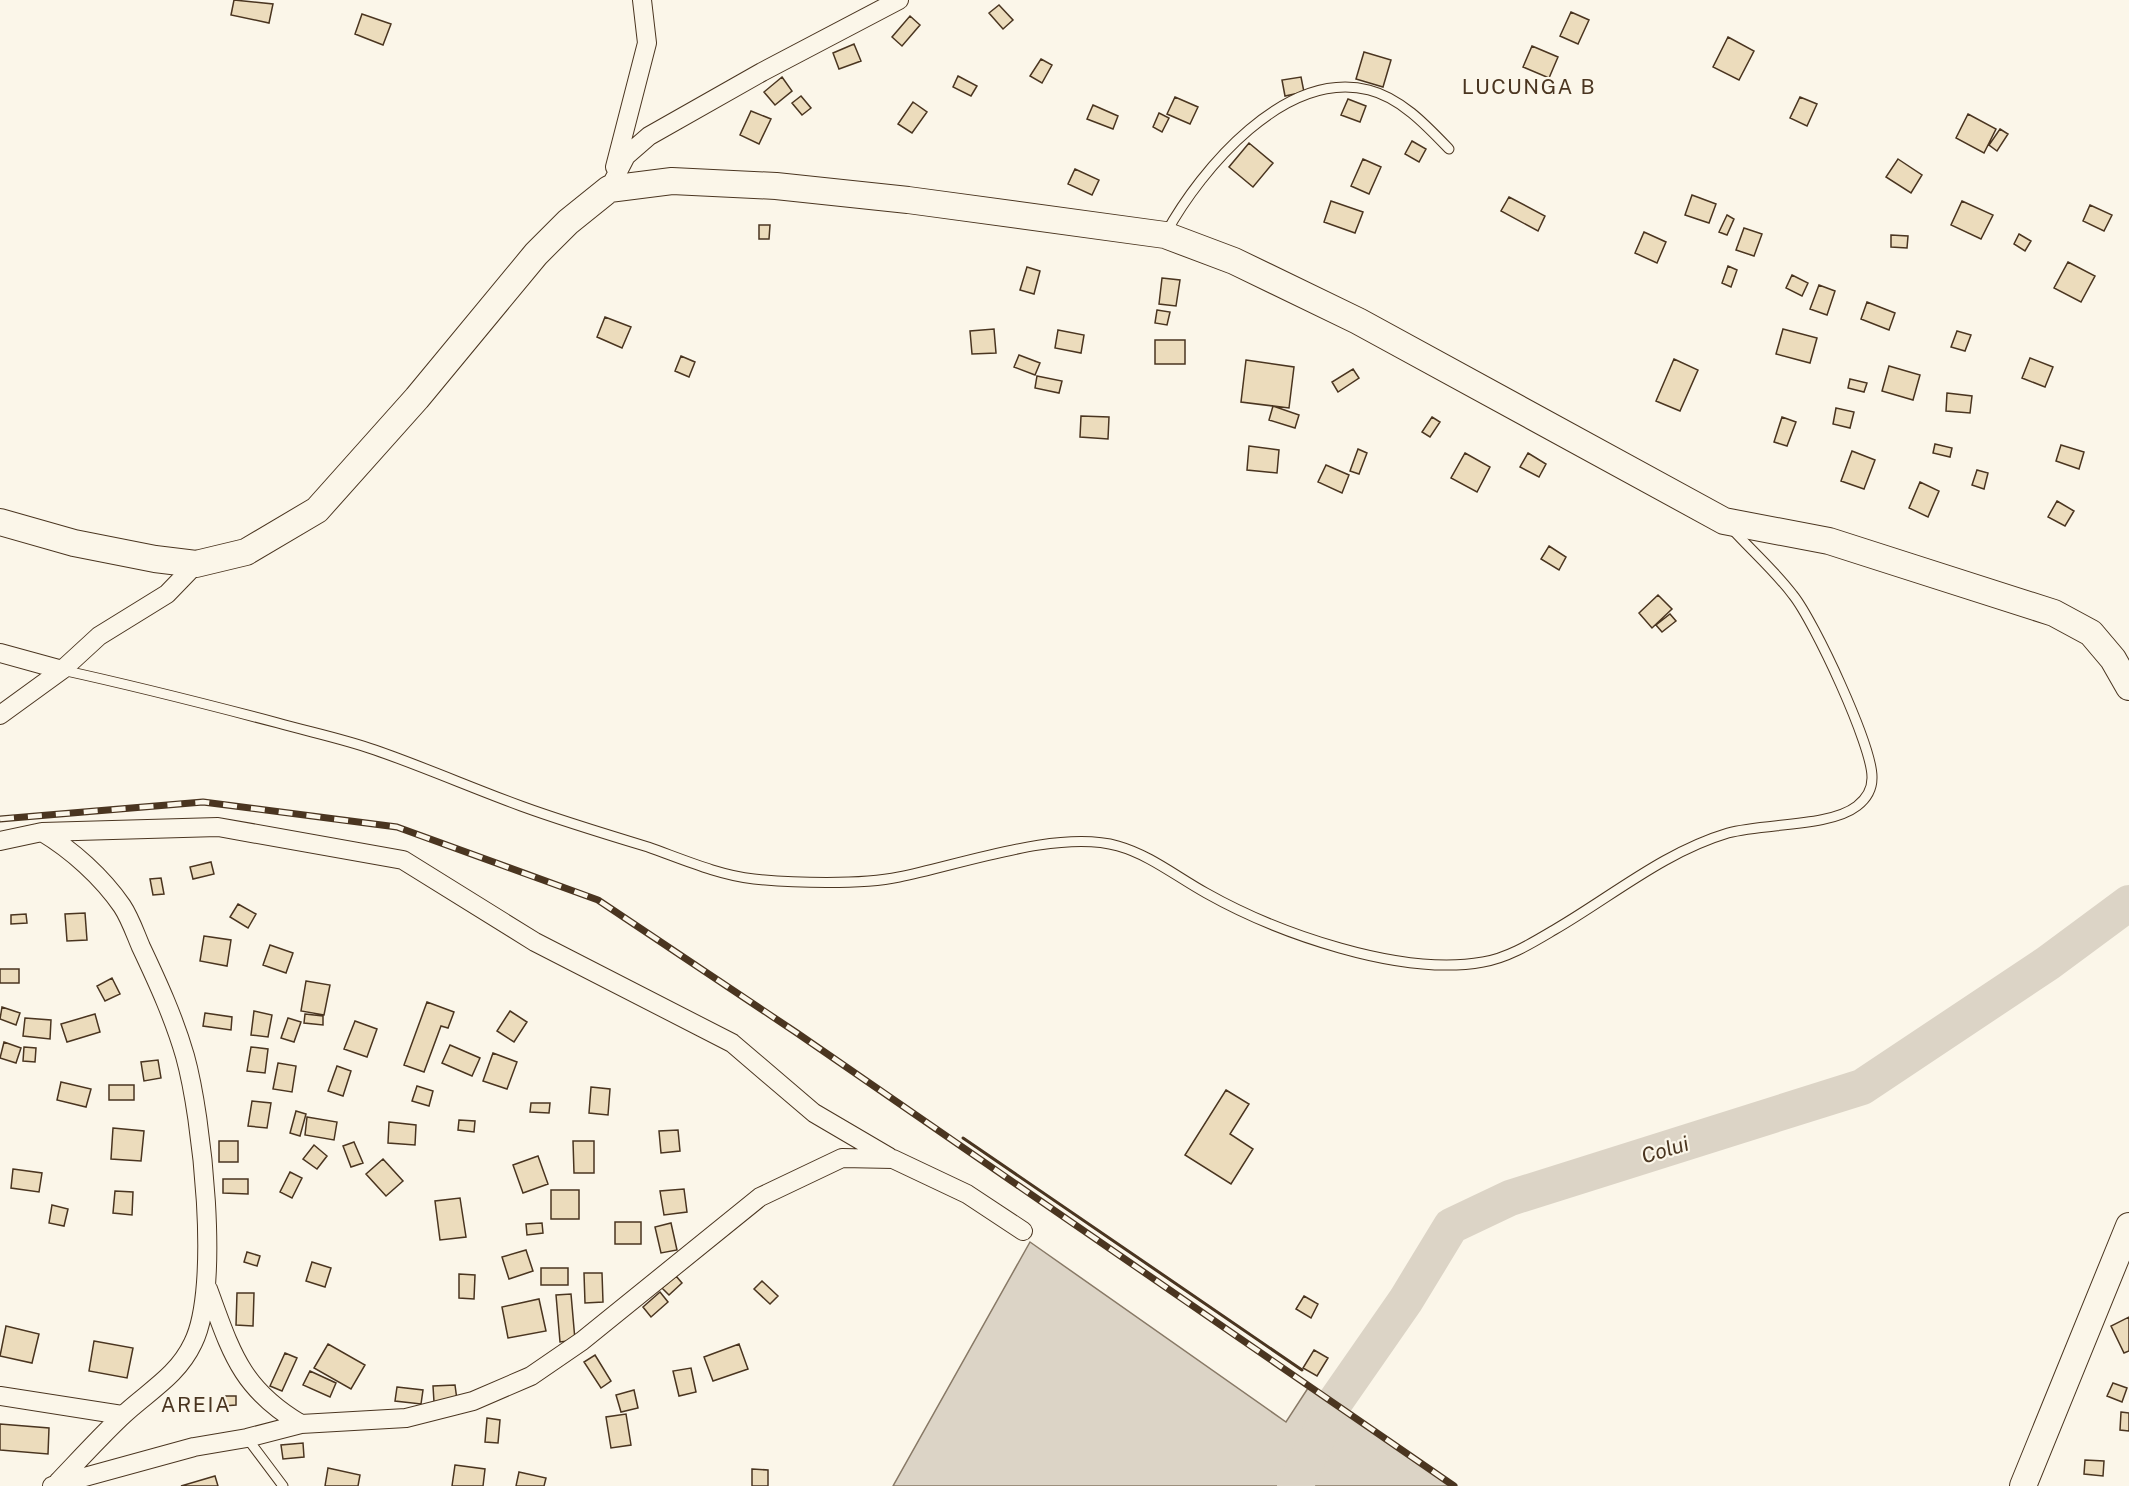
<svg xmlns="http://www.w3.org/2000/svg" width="2129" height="1486" font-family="'Public Sans',sans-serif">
  <rect width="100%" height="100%" fill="#fbf6e9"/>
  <path fill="#dcd4c6" stroke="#887966" stroke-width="1.5" d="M1030 1242 1286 1422 1308 1388 1454 1486H893Z"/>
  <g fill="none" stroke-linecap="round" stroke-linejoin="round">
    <path stroke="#dcd4c6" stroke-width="36" d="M1295 1486 1333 1405 1406 1300 1451 1226 1510 1198 1862 1087 2048 963 2129 903"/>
  </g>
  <path fill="#ecdcbc" stroke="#4a3520" stroke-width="1.5" d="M234 0 273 4 269 23 231 15Z
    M999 5 1013 20 1003 29 989 13Z
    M1571 12 1589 20 1578 44 1560 36Z
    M362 14 391 24 383 45 355 34Z
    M910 16 920 25 902 46 892 37Z
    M1728 37 1754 51 1739 80 1713 67Z
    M854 44 861 61 839 69 833 53Z
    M1532 46 1558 57 1549 78 1523 67Z
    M1364 52 1391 60 1383 87 1356 79Z
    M1041 59 1052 65 1042 83 1030 76Z
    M958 76 977 86 971 96 953 87Z
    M782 77 792 91 775 105 764 92Z
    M1301 77 1304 92 1285 96 1282 80Z
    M801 96 811 108 802 115 792 103Z
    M1175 97 1198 107 1190 124 1167 114Z
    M1800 97 1817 104 1807 126 1790 118Z
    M1348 99 1366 106 1360 122 1341 115Z
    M913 102 927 112 912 133 898 124Z
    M1093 105 1118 116 1113 129 1087 119Z
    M751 111 771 119 759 144 740 135Z
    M1159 113 1169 118 1162 132 1153 127Z
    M1968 114 1996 129 1984 153 1956 138Z
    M2000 129 2008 134 1997 151 1989 145Z
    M1412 141 1426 149 1419 162 1405 154Z
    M1249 143 1273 163 1253 187 1229 167Z
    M1363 159 1381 167 1369 194 1351 186Z
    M1898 159 1922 175 1911 193 1886 177Z
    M1075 169 1099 180 1092 195 1068 184Z
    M1692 195 1716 204 1709 223 1685 215Z
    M1509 197 1545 216 1538 231 1501 211Z
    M1331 201 1363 212 1355 233 1324 222Z
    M1962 201 1993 215 1981 239 1951 225Z
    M2090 205 2112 215 2104 231 2083 221Z
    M1727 215 1734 219 1727 235 1719 232Z
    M759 225H770L769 239H759Z
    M1744 228 1762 234 1754 256 1736 250Z
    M1644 232 1666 242 1657 263 1635 253Z
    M2019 234 2031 241 2025 251 2014 244Z
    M1891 235 1908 236 1907 248 1891 247Z
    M2068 262 2095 276 2081 302 2054 288Z
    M1728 266 1737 270 1731 287 1722 283Z
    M1027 267 1040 271 1034 294 1020 290Z
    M1792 275 1808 283 1802 296 1786 288Z
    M1162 278 1180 280 1176 306 1159 304Z
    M1819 285 1835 291 1827 315 1810 309Z
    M1867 302 1895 313 1889 330 1861 319Z
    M1157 310 1170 312 1167 325 1155 323Z
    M605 317 631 327 622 348 597 337Z
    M994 329 996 353 972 354 970 331Z
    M1783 329 1817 338 1810 363 1776 354Z
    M1058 330 1084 335 1081 353 1055 348Z
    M1957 331 1971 335 1965 351 1951 347Z
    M1155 340H1185V364H1155Z
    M1019 355 1040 363 1035 375 1014 367Z
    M681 356 695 362 689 377 675 371Z
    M2030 358 2053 367 2045 387 2022 378Z
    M1674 359 1698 370 1680 411 1656 401Z
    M1246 360 1294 367 1289 408 1241 402Z
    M1889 366 1920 375 1913 400 1882 391Z
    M1353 369 1359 378 1338 392 1332 382Z
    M1037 376 1062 381 1059 393 1035 388Z
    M1850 379 1867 383 1864 392 1848 388Z
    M1947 393 1972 396 1970 413 1946 411Z
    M1273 406 1299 415 1295 428 1269 420Z
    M1836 408 1854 412 1850 428 1833 424Z
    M1081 416 1109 417 1108 439 1080 437Z
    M1432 417 1440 422 1430 437 1422 432Z
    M1782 417 1796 422 1787 446 1774 442Z
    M1935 444 1952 448 1950 457 1933 453Z
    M2061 445 2084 452 2079 469 2056 461Z
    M1249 446 1279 450 1277 473 1247 470Z
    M1358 449 1367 453 1359 474 1350 471Z
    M1852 451 1875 460 1864 489 1841 481Z
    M1465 453 1490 467 1477 492 1451 478Z
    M1528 453 1546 464 1539 477 1520 467Z
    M1326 465 1349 475 1342 493 1318 482Z
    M1977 470 1988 473 1984 489 1972 485Z
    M1920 482 1939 491 1928 517 1909 508Z
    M2057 501 2074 511 2065 526 2048 517Z
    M1549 546 1566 557 1559 570 1541 559Z
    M1658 595 1672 609 1652 628 1639 613Z
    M1670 614 1676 621 1662 632 1656 625Z
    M211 862 214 874 193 879 190 867Z
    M161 878 164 894 153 895 150 879Z
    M238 904 256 914 248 928 230 917Z
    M85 913 87 940 67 941 65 914Z
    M26 914 27 923 11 924V915Z
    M204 936 231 940 227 966 200 961Z
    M270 945 293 953 286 973 263 965Z
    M0 969H19V983H0Z
    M112 978 120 994 105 1001 97 986Z
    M306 981 330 985 324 1015 301 1011Z
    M427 1002 454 1012 448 1028 441 1026 424 1072 404 1065Z
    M2 1007 20 1013 16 1025 0 1019Z
    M254 1011 272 1015 268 1037 251 1035Z
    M510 1011 527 1022 514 1042 497 1031Z
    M205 1013 232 1017 231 1030 203 1026Z
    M95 1014 100 1032 67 1042 61 1024Z
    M305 1014 323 1016V1025L304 1023Z
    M25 1018 51 1020 50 1039 23 1036Z
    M288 1018 301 1022 294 1042 281 1038Z
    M355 1021 377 1029 367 1057 344 1049Z
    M4 1042 21 1048 16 1063 0 1058Z
    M450 1045 480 1058 472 1076 442 1063Z
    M24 1047 36 1048 35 1062 23 1061Z
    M251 1047 268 1049 265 1073 247 1071Z
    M493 1053 517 1062 507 1089 483 1081Z
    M158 1060 161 1078 144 1081 141 1062Z
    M278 1063 296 1066 292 1092 273 1089Z
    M337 1066 351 1071 343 1096 328 1091Z
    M61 1082 91 1089 86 1107 57 1100Z
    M109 1085H134V1100H109Z
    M417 1086 433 1091 429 1106 412 1101Z
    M591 1087 610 1089 608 1115 589 1113Z
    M1226 1090 1249 1104 1230 1134 1253 1149 1231 1184 1185 1155Z
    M252 1101 271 1103 267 1128 248 1126Z
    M531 1103H550L549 1113 530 1112Z
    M296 1111 306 1114 300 1136 290 1133Z
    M307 1117 337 1122 334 1140 305 1135Z
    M459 1120 475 1121 474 1132 458 1130Z
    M389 1122 416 1125 415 1145 388 1143Z
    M113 1128 144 1131 141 1161 111 1159Z
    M678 1130 680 1151 661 1153 659 1131Z
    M219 1141H238V1162H219Z
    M573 1141H594V1173H574Z
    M354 1142 363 1163 351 1167 343 1146Z
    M314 1145 327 1156 317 1169 303 1159Z
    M538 1156 548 1184 523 1193 513 1165Z
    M383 1159 403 1181 386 1196 366 1174Z
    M13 1169 42 1173 39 1192 11 1188Z
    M290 1172 302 1178 292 1198 280 1192Z
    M223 1179H248V1194L223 1193Z
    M684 1189 687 1212 664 1215 660 1191Z
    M551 1190H579V1219H551Z
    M115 1191 133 1192 132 1215 113 1213Z
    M460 1198 466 1237 440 1240 435 1201Z
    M52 1205 68 1209 64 1226 49 1223Z
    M615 1222H641V1244H615Z
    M542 1223 543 1233 527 1235 526 1224Z
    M671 1223 677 1250 661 1253 655 1227Z
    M526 1250 533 1271 509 1279 502 1257Z
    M247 1252 260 1256 257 1266 244 1262Z
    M312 1262 331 1268 325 1287 306 1281Z
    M541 1268H568V1285H541Z
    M584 1273H602L603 1302 585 1303Z
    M459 1274 475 1275 474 1299 459 1298Z
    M676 1276 682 1283 669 1295 662 1288Z
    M762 1281 778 1296 770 1304 754 1289Z
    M660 1292 668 1302 651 1317 643 1307Z
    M237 1293H254L253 1326 236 1325Z
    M571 1294 575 1340 560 1342 556 1295Z
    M1304 1296 1318 1304 1311 1318 1296 1309Z
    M539 1299 546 1331 508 1338 502 1307Z
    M2129 1317V1351L2124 1353 2111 1326Z
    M6 1326 39 1334 32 1363 0 1356Z
    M94 1341 133 1348 127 1378 89 1371Z
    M328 1344 365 1365 351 1389 314 1368Z
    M739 1344 748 1369 713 1381 704 1357Z
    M1314 1350 1328 1358 1317 1376 1303 1368Z
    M285 1353 297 1358 282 1391 270 1386Z
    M595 1355 611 1381 601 1388 584 1362Z
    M691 1368 696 1392 679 1396 673 1371Z
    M310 1371 336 1383 330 1397 303 1385Z
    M2113 1383 2127 1388 2122 1402 2107 1396Z
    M455 1385 457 1400 434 1402 433 1386Z
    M397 1387 423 1390 421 1404 395 1401Z
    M634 1390 638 1408 621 1412 616 1395Z
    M222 1396H236V1405L223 1406Z
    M2121 1412 2129 1413V1431L2120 1430Z
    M626 1414 631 1445 611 1448 606 1417Z
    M487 1418 500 1420 498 1443 485 1442Z
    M0 1424 49 1428 48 1454 0 1450Z
    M303 1443 304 1457 283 1459 281 1445Z
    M2085 1460 2104 1461 2103 1476 2084 1474Z
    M455 1465 485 1469 483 1486H452Z
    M328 1468 360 1475 358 1486H325Z
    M752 1469 768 1470V1486H752Z
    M519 1472 546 1478 544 1486H516Z
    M215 1476 218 1486H181Z"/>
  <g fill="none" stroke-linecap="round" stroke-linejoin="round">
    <defs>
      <path id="lane" d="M1166 233C1201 169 1285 69 1369 90 1401 98 1427 126 1449 149
        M62 670C135 686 206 704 278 723 310 732 344 739 375 750 424 767 472 788 521 806 562 821 605 834 648 847 682 859 718 875 754 879 792 883 862 885 899 877 960 865 1058 829 1118 846 1150 855 1177 877 1206 893 1277 933 1401 977 1483 962 1508 958 1532 943 1554 930 1611 897 1664 852 1728 833 1765 823 1830 827 1857 806 1866 799 1872 790 1872 778 1873 747 1814 621 1793 595 1775 571 1752 551 1732 529
        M247 1438 283 1486"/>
      <path id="street" d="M615 167 647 43 642 0
        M609 189 626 156 649 136 762 72 899 0
        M0 653 62 670
        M0 715 62 670 99 636 167 594 196 564
        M42 832 218 827 403 860 535 942 732 1043 814 1113 889 1157
        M0 841 42 832C72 850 102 877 122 906 130 918 135 933 141 947 158 983 174 1018 185 1056 202 1117 221 1287 193 1343 177 1377 147 1392 121 1417 99 1438 79 1460 58 1482
        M208 1289C231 1351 240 1388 301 1424
        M0 1396 122 1415
        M52 1486 194 1447 247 1438 301 1424 406 1418 473 1401 531 1376 582 1341 760 1197 842 1158 893 1159 967 1194 1023 1231"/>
      <path id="secondary" d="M0 522 74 543 155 559 196 564 246 552 317 510 417 398 536 254 568 222 609 189 672 181 776 186 908 200 1165 235 1234 261 1358 321 1724 521 1829 541 2054 613 2091 633 2113 659 2129 687
        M2023 1486 2129 1226"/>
    </defs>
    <use href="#lane" stroke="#4a3520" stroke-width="11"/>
    <use href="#street" stroke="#4a3520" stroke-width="20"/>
    <use href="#secondary" stroke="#4a3520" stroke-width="28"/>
    <use href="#lane" stroke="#fbf6e9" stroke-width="9"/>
    <use href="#street" stroke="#fbf6e9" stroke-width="18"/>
    <use href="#secondary" stroke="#fbf6e9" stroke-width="26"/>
    <defs>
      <path id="rail" d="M0 819 203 802 397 827 598 900 797 1033 1454 1486"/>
    </defs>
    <use href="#rail" stroke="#4a3520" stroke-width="7"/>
    <use href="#rail" stroke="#fbf6e9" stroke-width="4.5" stroke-dasharray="14" stroke-linecap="butt"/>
    <path stroke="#4a3520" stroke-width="3" d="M963 1138 1302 1370"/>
  </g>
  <g text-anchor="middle" stroke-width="4.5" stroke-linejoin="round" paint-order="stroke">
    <g font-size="21" letter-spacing="1.5" fill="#4a3520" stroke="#fbf6e9">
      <text x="1529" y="94">LUCUNGA B</text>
      <text x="196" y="1412">AREIA</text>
    </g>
    <g font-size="21" font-style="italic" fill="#4a3520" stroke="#fbf6e9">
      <text transform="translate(1665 1150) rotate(-17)" y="7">Colui</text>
    </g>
  </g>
</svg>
